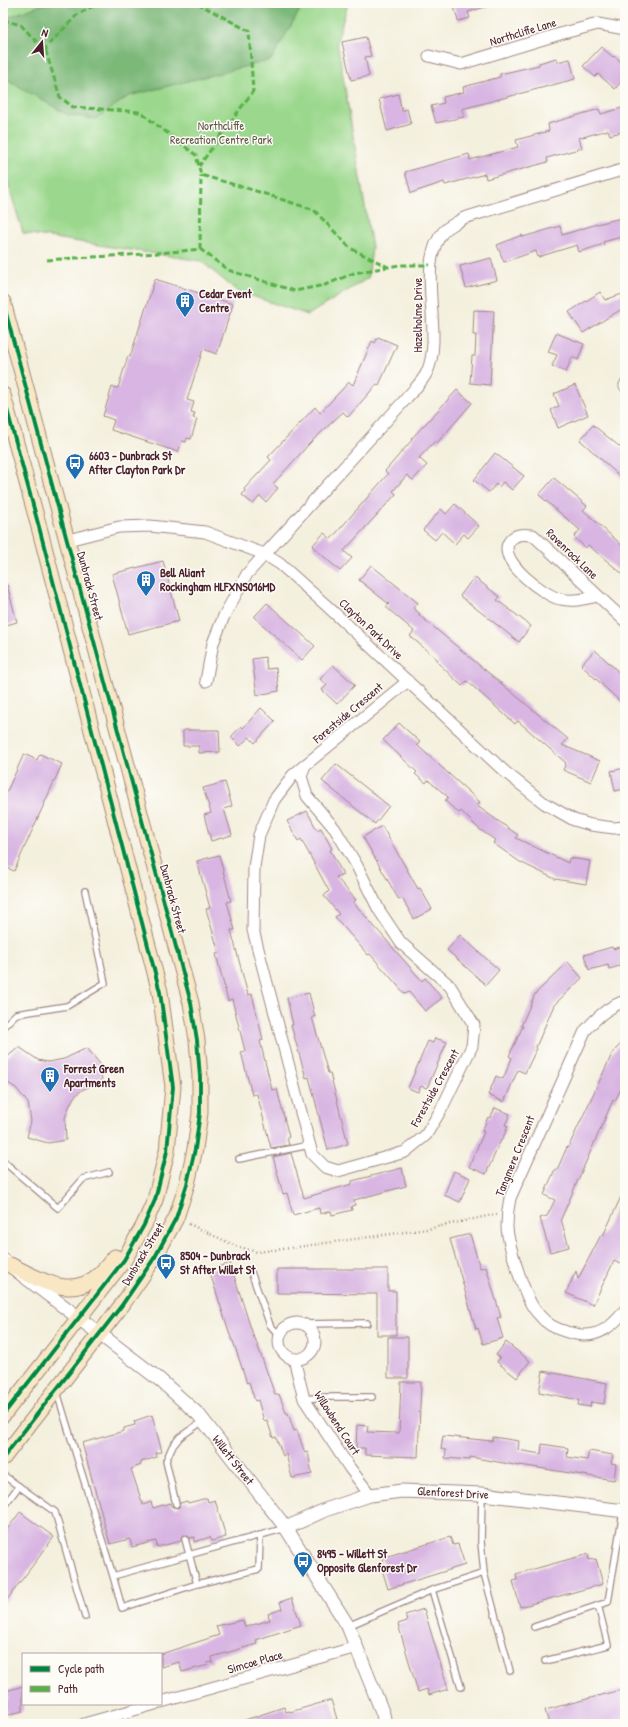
<svg xmlns="http://www.w3.org/2000/svg" width="628" height="1727" font-family="'Patrick Hand',sans-serif">
  <rect width="100%" height="100%" fill="#fdfcf7"/>
  <filter id="ink" filterUnits="userSpaceOnUse"><feTurbulence type="fractalNoise" baseFrequency=".025" numOctaves="2"/><feDisplacementMap in="SourceGraphic" scale="8" xChannelSelector="R" yChannelSelector="G"/><feConvolveMatrix kernelMatrix="1 2 1 2 8 2 1 2 1" color-interpolation-filters="sRGB"/></filter>
  <filter id="wash" filterUnits="userSpaceOnUse"><feTurbulence type="fractalNoise" baseFrequency=".012" numOctaves="4" result="noise"/><feDisplacementMap in="SourceGraphic" scale="16" xChannelSelector="R" yChannelSelector="G"/><feGaussianBlur stdDeviation="0.9" result="paint"/><feColorMatrix in="noise" values="0 0 0 0 0 0 0 0 0 0 0 0 0 0 0 0 0 1.4 0 .05"/><feComposite in="paint" operator="in"/></filter>
  <g filter="url(#wash)">
    <rect width="100%" height="100%" fill="#f4f0de"/>
    <path fill="#9bd88d" stroke="#727c5c" d="M3 3H348L337 41 372 248 368 278 308 315 237 291 201 261 23 233 3 167Z"/>
    <path fill="#7cb878" stroke="#636c52" d="M47 3H304L271 60 129 96 95 119 68 115 3 77V23L8 17Z"/>
    <g id="blocks">
      <path fill="#d8b5e2" d="M453 3H489V6L468 12 470 18 458 21Z
        M366 37 371 56 365 57 369 76 351 80 342 42Z
        M601 47 613 57 614 56 625 65V77L615 89 598 74 595 77 583 66Z
        M556 58 557 62 570 59 575 79 462 109 464 117 436 123 431 106 444 103 443 97 464 92 463 87 500 77V74L539 65V63Z
        M398 94 402 111 407 109 411 124 387 131 379 99Z
        M625 107V131L610 135 608 130 579 138 582 148 547 158 548 162 486 179 485 174 445 185 444 182 411 193 405 172 469 154 470 160 518 147 516 140 549 131 548 124 599 109 601 114Z
        M625 217V236L603 242 604 244 579 252 577 245 538 257 536 251 504 262 497 245 522 235 523 237 560 226 562 235 597 224Z
        M491 258 497 280 466 288 460 266Z
        M155 279 233 304 217 354 203 349 187 400 194 402 191 412 195 413 193 418 197 419 191 439 187 438 186 442 182 441 178 452 111 430 114 420 103 416 112 387 118 388 128 356 130 357Z
        M600 292 605 300 625 293V307L583 333 569 312Z
        M474 310 494 311 490 385 470 383 472 356H475L476 335H473Z
        M556 333 584 344 578 360 572 357 566 372 552 366 557 355 548 352Z
        M378 337 397 345 379 385 377 384 348 417 343 412 310 443 273 484 278 488 266 502 260 496 253 504 242 495 245 491 244 489 271 460 268 457 315 407 320 413 349 382 353 385 372 341 375 343Z
        M575 385 588 415 558 428 551 410 559 406 554 394Z
        M457 390 472 403 437 443 435 441 419 458 427 465 413 480 407 475 393 491 396 494 344 551 352 558 340 571 312 546 324 533 331 539 388 474 385 471 412 440 411 439Z
        M593 425 625 451V481L580 440Z
        M495 453 524 476 512 490 503 482 499 487 496 484 489 492 474 480Z
        M554 478 587 506 583 510 625 548V576L588 545 586 548 574 537 580 530 539 495Z
        M455 504 479 526 468 538 464 534 455 544 442 532 435 540 423 530 441 509 446 514Z
        M163 561 179 621 128 634 112 574Z
        M371 565 418 603 413 608 420 614 419 615 568 739 562 745 600 761 591 782 563 770 566 763 518 721 515 724 467 681 462 686 437 662 438 660 410 636 414 631 386 607 389 604 359 580Z
        M474 577 500 597 497 600 531 626 519 642 460 596Z
        M3 585H7L17 622 3 626Z
        M267 603 315 646 302 660 254 617Z
        M595 650 625 678V706L581 665Z
        M265 657 267 669 276 668 279 691 257 695 252 659Z
        M333 665 355 685 337 704 322 690 327 685 320 679Z
        M261 708 275 721 255 743 249 737 240 746 231 737 241 726 243 728Z
        M399 723 420 742 417 745 480 802 477 806 518 835 516 838 568 863 569 858 590 861 586 884 555 879 520 862 493 843 495 840 479 829 461 811 459 813 445 801 448 797 428 780 426 783 415 774 417 772 383 740Z
        M183 730H219L220 752 199 753V746H183Z
        M24 754 37 760 40 754 62 764 14 871 3 866V800Z
        M336 764 389 806 375 824 322 781Z
        M625 768V789L615 791 611 771Z
        M225 782 232 806 224 809 232 835 211 841 204 815 211 813 203 788Z
        M307 811 317 830 321 828 332 849 330 850 343 874 336 877 356 900 353 902 422 981 425 978 442 998 425 1011 409 992 405 994 370 954 368 955 335 917 339 914 324 896 329 891 301 839 298 841 287 821Z
        M382 826 418 889 420 888 432 909 414 919 402 898 399 900 363 837Z
        M219 855 231 901 227 902 235 930H231L248 995 252 994 263 1040 260 1041 272 1090 277 1089 289 1137 287 1138 289 1145 271 1148 257 1094 252 1095 241 1052 245 1051 232 999 228 1001 216 954 219 953 206 909 210 908 197 861Z
        M460 935 499 970 486 985 447 950Z
        M612 947 613 949 619 947 622 961 619 962 620 966 609 969 608 965 589 970 584 955Z
        M568 962 582 978 554 1005 536 1047 537 1048 525 1073 518 1070 504 1102 488 1095 496 1076 503 1079 512 1058 509 1056 523 1026H521L535 994Z
        M309 993 315 1017H312L328 1073H330L348 1144 328 1150 309 1077 306 1078 291 1025H293L287 998Z
        M435 1038 447 1042 427 1088 421 1086 418 1092 408 1088 428 1041 433 1043Z
        M625 1040V1081L615 1101 613 1100 561 1219 569 1247 550 1252 540 1218 547 1216 555 1200 544 1195 555 1169 557 1170 567 1147 568 1148 613 1052Z
        M19 1047 38 1060 48 1062 64 1059 87 1048 100 1064 102 1081 82 1090 74 1097 69 1107 65 1118 66 1140 48 1143 27 1137 31 1121 28 1103 16 1088 3 1080V1066L6 1058Z
        M495 1108 510 1114 505 1125 508 1126 502 1140H501L486 1174 469 1167 484 1132 482 1131 488 1117 490 1118Z
        M291 1153 304 1198 352 1184V1181L402 1168 406 1186 354 1200 355 1205 351 1206 352 1210 332 1215 331 1211 320 1214 319 1208 293 1215 287 1193 283 1194 273 1157Z
        M454 1171 470 1178 460 1202 444 1195Z
        M625 1188V1255L620 1264 614 1261 593 1305 566 1293 576 1271 578 1279 601 1235 603 1236Z
        M470 1234 480 1268 486 1267 501 1317 497 1318 503 1338 483 1344 478 1328 476 1329 450 1239Z
        M230 1263 254 1338H255L275 1395 279 1394 286 1413H288L294 1431 297 1430 305 1453 308 1452 312 1474 292 1478 286 1454 283 1456 276 1437 273 1438 267 1420 264 1421 258 1400 255 1401 249 1382 247 1383 233 1341H232L209 1270Z
        M277 1269H388V1291H396V1335H377V1294L277 1293Z
        M388 1337H408V1378H388Z
        M506 1342 530 1361 517 1378 497 1362 500 1358 496 1355Z
        M543 1371 607 1383 604 1404 591 1402 590 1407 578 1405 579 1400 539 1392Z
        M401 1382H421L418 1457 365 1455V1448H356L357 1425 368 1426 367 1432 399 1433Z
        M152 1415 162 1452 156 1453 157 1457 141 1462V1465L131 1469 143 1505 151 1502 153 1508 170 1503 171 1506 177 1508 179 1507 180 1503 187 1501 188 1503 207 1498 208 1502 215 1500 226 1537 212 1541 210 1537 194 1542 195 1537 189 1538 188 1536 184 1535 181 1538V1541L157 1547 156 1541 132 1547 130 1539 110 1544 82 1443 124 1431V1428L135 1425 134 1421Z
        M443 1436 492 1441 493 1437 519 1441 518 1450 541 1454 542 1444 568 1448 567 1457 587 1460 589 1451 613 1455 611 1463 616 1464 614 1480 520 1465V1466L470 1457V1460L445 1458 446 1450 441 1449Z
        M20 1512 54 1537 3 1605V1535Z
        M450 1537 453 1545 458 1544 465 1565 388 1589 381 1566 384 1565 382 1558Z
        M588 1554 589 1560 596 1559 603 1584 520 1607 513 1581 517 1580 516 1574Z
        M292 1598 301 1625 256 1640 257 1644 212 1657 213 1662 207 1663 208 1665 182 1672 179 1662 161 1667V1654L219 1635 216 1626 243 1620 245 1627 270 1620 268 1614 282 1609 280 1602Z
        M424 1609 448 1689 429 1695 427 1689 418 1692 398 1624 407 1621 405 1615Z
        M23 1686V1711L7 1715 3 1702 8 1699 6 1691Z
        M621 1690 625 1704V1724H549L545 1710Z
        M331 1700 337 1719 322 1724H240L239 1722 284 1707 286 1712 290 1711V1712Z"/>
    </g>
  </g>
  <g filter="url(#ink)">
    <use href="#blocks" fill-opacity="0" stroke="#9f8884" stroke-width="1"/>
    <g fill="none" stroke-linecap="round" stroke-linejoin="round">
      <defs>
        <path id="service" d="M3 1027 16 1014 67 1006 105 983 85 891
          M239 1159 310 1145
          M3 1161 58 1208 83 1179 109 1172
          M251 1272 270 1325 279 1335
          M304 1324 367 1323
          M57 1392 113 1576 286 1528
          M304 1399 326 1397H372
          M3 1475 55 1512 85 1617
          M482 1494 481 1542 484 1573 510 1671
          M176 1504 166 1461 172 1447 180 1437 203 1421
          M3 1507 19 1486
          M185 1539 197 1584
          M113 1576 122 1608 197 1584 259 1569 260 1535
          M348 1626 432 1590
          M534 1627 608 1602 623 1512
          M545 1661 608 1645 598 1605
          M461 1687 432 1590 484 1573"/>
        <path id="minor" d="M429 56 461 64 560 34 598 24 625 29
          M625 385V386
          M68 540 119 527 150 526 205 532 264 554 280 564 327 606 504 771 544 803 574 820 591 825 614 828 625 827
          M597 596C585 599 573 602 560 599 545 596 497 561 509 542 515 533 523 534 533 535L625 621
          M206 681 213 643 224 616 247 574 404 401C411 392 422 383 427 372 445 333 414 264 444 231 449 226 458 222 464 218L625 169
          M305 765 301 776 307 796 335 829 356 864 379 910 401 943 450 986 474 1025 472 1046 442 1108 426 1135 405 1152 338 1171 325 1167 312 1154 253 930 254 867 259 835 274 800 293 775 408 681
          M625 1001C608 1007 597 1017 585 1031L510 1198C508 1207 507 1216 507 1226 507 1242 524 1293 533 1307 536 1312 541 1317 545 1321 554 1329 565 1332 576 1334 597 1339 614 1325 625 1310
          M279 1341a18 18 0 1 1 36 0a18 18 0 1 1-36 0Z
          M294 1359 304 1399 349 1467 370 1495
          M161 1702 357 1647
          M84 1724 155 1704"/>
        <path id="tertiary" d="M3 1260 160 1380 199 1415 286 1528 348 1626 383 1714 385 1724
          M286 1528 325 1510 370 1495 402 1491 482 1494 625 1511"/>
        <path id="secondary" d="M3 302 191 1003 197 1040 200 1077V1113L195 1149 187 1184 176 1218 155 1257 122 1305 3 1458
          M3 395 39 527 160 992 173 1087 167 1151 155 1200 144 1225 124 1260 3 1415
          M10 1265C39 1279 72 1302 101 1273 106 1268 111 1262 115 1257"/>
      </defs>
      <use href="#service" stroke="#9f8884" stroke-width="8"/>
      <use href="#minor" stroke="#9f8884" stroke-width="13"/>
      <use href="#tertiary" stroke="#9f8884" stroke-width="15"/>
      <use href="#secondary" stroke="#9f8884" stroke-width="17"/>
      <path stroke="#9f8884" stroke-width="2.5" stroke-dasharray="1 3" stroke-linecap="butt" d="M189 1224 236 1246 257 1252 283 1249 427 1229 497 1214"/>
      <use href="#service" stroke="#fff" stroke-width="5.5"/>
      <use href="#minor" stroke="#fff" stroke-width="11"/>
      <use href="#tertiary" stroke="#fff" stroke-width="13"/>
      <use href="#secondary" stroke="#f9e7c3" stroke-width="15"/>
      <path stroke="#57b146" stroke-width="3" stroke-dasharray="6 3" stroke-linecap="butt" d="M197 3 249 31 253 91 199 166
        M3 20 21 25 46 52 60 97 73 107 140 112 196 155 201 175 253 190 314 210 350 248 388 267 399 265H430
        M46 52V47L78 14 99 3
        M200 249 201 175
        M47 260C98 256 149 255 200 249L228 270 295 291 325 285 354 273 388 267"/>
      <defs>
        <path id="cycleway" d="M3 302 191 1003 197 1040 200 1077V1113L195 1149 187 1184 176 1218 155 1257 122 1305 3 1458
          M3 395 39 527 160 992 173 1087 167 1151 155 1200 144 1225 124 1260 3 1415"/>
      </defs>
      <use href="#cycleway" stroke="#fdfcf7" stroke-width="6"/>
      <use href="#cycleway" stroke="#00873e" stroke-width="4"/>
    </g>
  </g>
  <defs>
    <symbol id="building-pin" viewBox="-11 -11 22 30"><path d="M0 17L-7.5 6A9.5 9.5 0 1 1 7.5 6Z" fill="#1f6fb2" stroke="#fdfcf7"/><path d="M-4-6H4V6H1V3H-1V6H-4ZM-2.5-4.3h1.7v1.8h-1.7ZM.8-4.3h1.7v1.8H.8ZM-2.5-1h1.7V.8h-1.7ZM.8-1h1.7V.8H.8Z" fill="#fff"/></symbol>
    <symbol id="bus-pin" viewBox="-11 -11 22 30"><path d="M0 17L-7.5 6A9.5 9.5 0 1 1 7.5 6Z" fill="#1f6fb2" stroke="#fdfcf7"/><path d="M-5-6H5V4H4V6H2V4H-2V6H-4V4H-5ZM-3.5-4V0h7V-4ZM-3.5 1.2v1.5H-2V1.2ZM2 1.2v1.5H3.5V1.2Z" fill="#fff"/></symbol>
  </defs>
  <g fill-rule="evenodd">
    <use href="#building-pin" x="174" y="290" width="22" height="30"/>
    <use href="#bus-pin" x="64" y="452" width="22" height="30"/>
    <use href="#building-pin" x="135" y="569" width="22" height="30"/>
    <use href="#building-pin" x="39" y="1065" width="22" height="30"/>
    <use href="#bus-pin" x="155" y="1252" width="22" height="30"/>
    <use href="#bus-pin" x="292" y="1550" width="22" height="30"/>
  </g>
  <g text-anchor="middle" stroke-width="3" stroke-linejoin="round" paint-order="stroke">
    <g font-size="12" fill="#4a1f2b" stroke="#fdfcf7">
      <text transform="translate(523 32) rotate(-17)" y="4">Northcliffe Lane</text>
      <text transform="translate(418 315) rotate(-90)" y="4">Hazelholme Drive</text>
      <text transform="translate(572 554) rotate(44)" y="4">Ravenrock Lane</text>
      <text transform="translate(90 586) rotate(75)" y="4">Dunbrack Street</text>
      <text transform="translate(371 629) rotate(43)" y="4">Clayton Park Drive</text>
      <text transform="translate(348 713) rotate(-40)" y="4">Forestside Crescent</text>
      <text transform="translate(173 899) rotate(75)" y="4">Dunbrack Street</text>
      <text transform="translate(435 1088) rotate(-61)" y="4">Forestside Crescent</text>
      <text transform="translate(515 1156) rotate(-68)" y="4">Tangmere Crescent</text>
      <text transform="translate(143 1254) rotate(-59)" y="4">Dunbrack Street</text>
      <text transform="translate(337 1423) rotate(57)" y="4">Willowbend Court</text>
      <text transform="translate(233 1460) rotate(52)" y="4">Willett Street</text>
      <text transform="translate(453 1493) rotate(3)" y="4">Glenforest Drive</text>
      <text transform="translate(255 1662) rotate(-16)" y="4">Simcoe Place</text>
    </g>
    <g font-size="12" fill="#625648" stroke="#fdfcf7">
      <text x="221" y="130">Northcliffe<tspan x="221" dy="14">Recreation Centre Park</tspan></text>
    </g>
    <g font-size="12" font-weight="bold" fill="#4a1f2b" stroke="#fdfcf7" text-anchor="start">
      <text x="199" y="298">Cedar Event<tspan x="199" dy="14">Centre</tspan></text>
      <text x="89" y="460">6603 - Dunbrack St<tspan x="89" dy="14">After Clayton Park Dr</tspan></text>
      <text x="160" y="577">Bell Aliant<tspan x="160" dy="14">Rockingham HLFXNS016MD</tspan></text>
      <text x="64" y="1073">Forrest Green<tspan x="64" dy="14">Apartments</tspan></text>
      <text x="180" y="1260">8504 - Dunbrack<tspan x="180" dy="14">St After Willet St</tspan></text>
      <text x="317" y="1558">8495 - Willett St<tspan x="317" dy="14">Opposite Glenforest Dr</tspan></text>
    </g>
  </g>
  <rect width="628" height="1727" fill="none" stroke="#fdfcf7" stroke-width="16"/>
  <rect x="22" y="1653" width="140" height="52" fill="#fdfcf7" stroke="#b5a4a5"/>
  <rect x="30" y="1666" width="20" height="6" fill="#00873e" stroke="#b5a4a5"/>
  <text x="58" y="1673" font-size="12" fill="#4a1f2b">Cycle path</text>
  <rect x="30" y="1686" width="20" height="6" fill="#57b146" stroke="#b5a4a5"/>
  <text x="58" y="1693" font-size="12" fill="#4a1f2b">Path</text>
  <g transform="translate(42 42) rotate(17)" stroke="#fdfcf7" stroke-width="3" paint-order="stroke">
  <path d="M0-3L7 15L0 10L-7 15Z" fill="#4a1f2b"/>
  <text y="-6" font-size="11" font-weight="bold" text-anchor="middle" fill="#4a1f2b">N</text>
  </g>
</svg>
